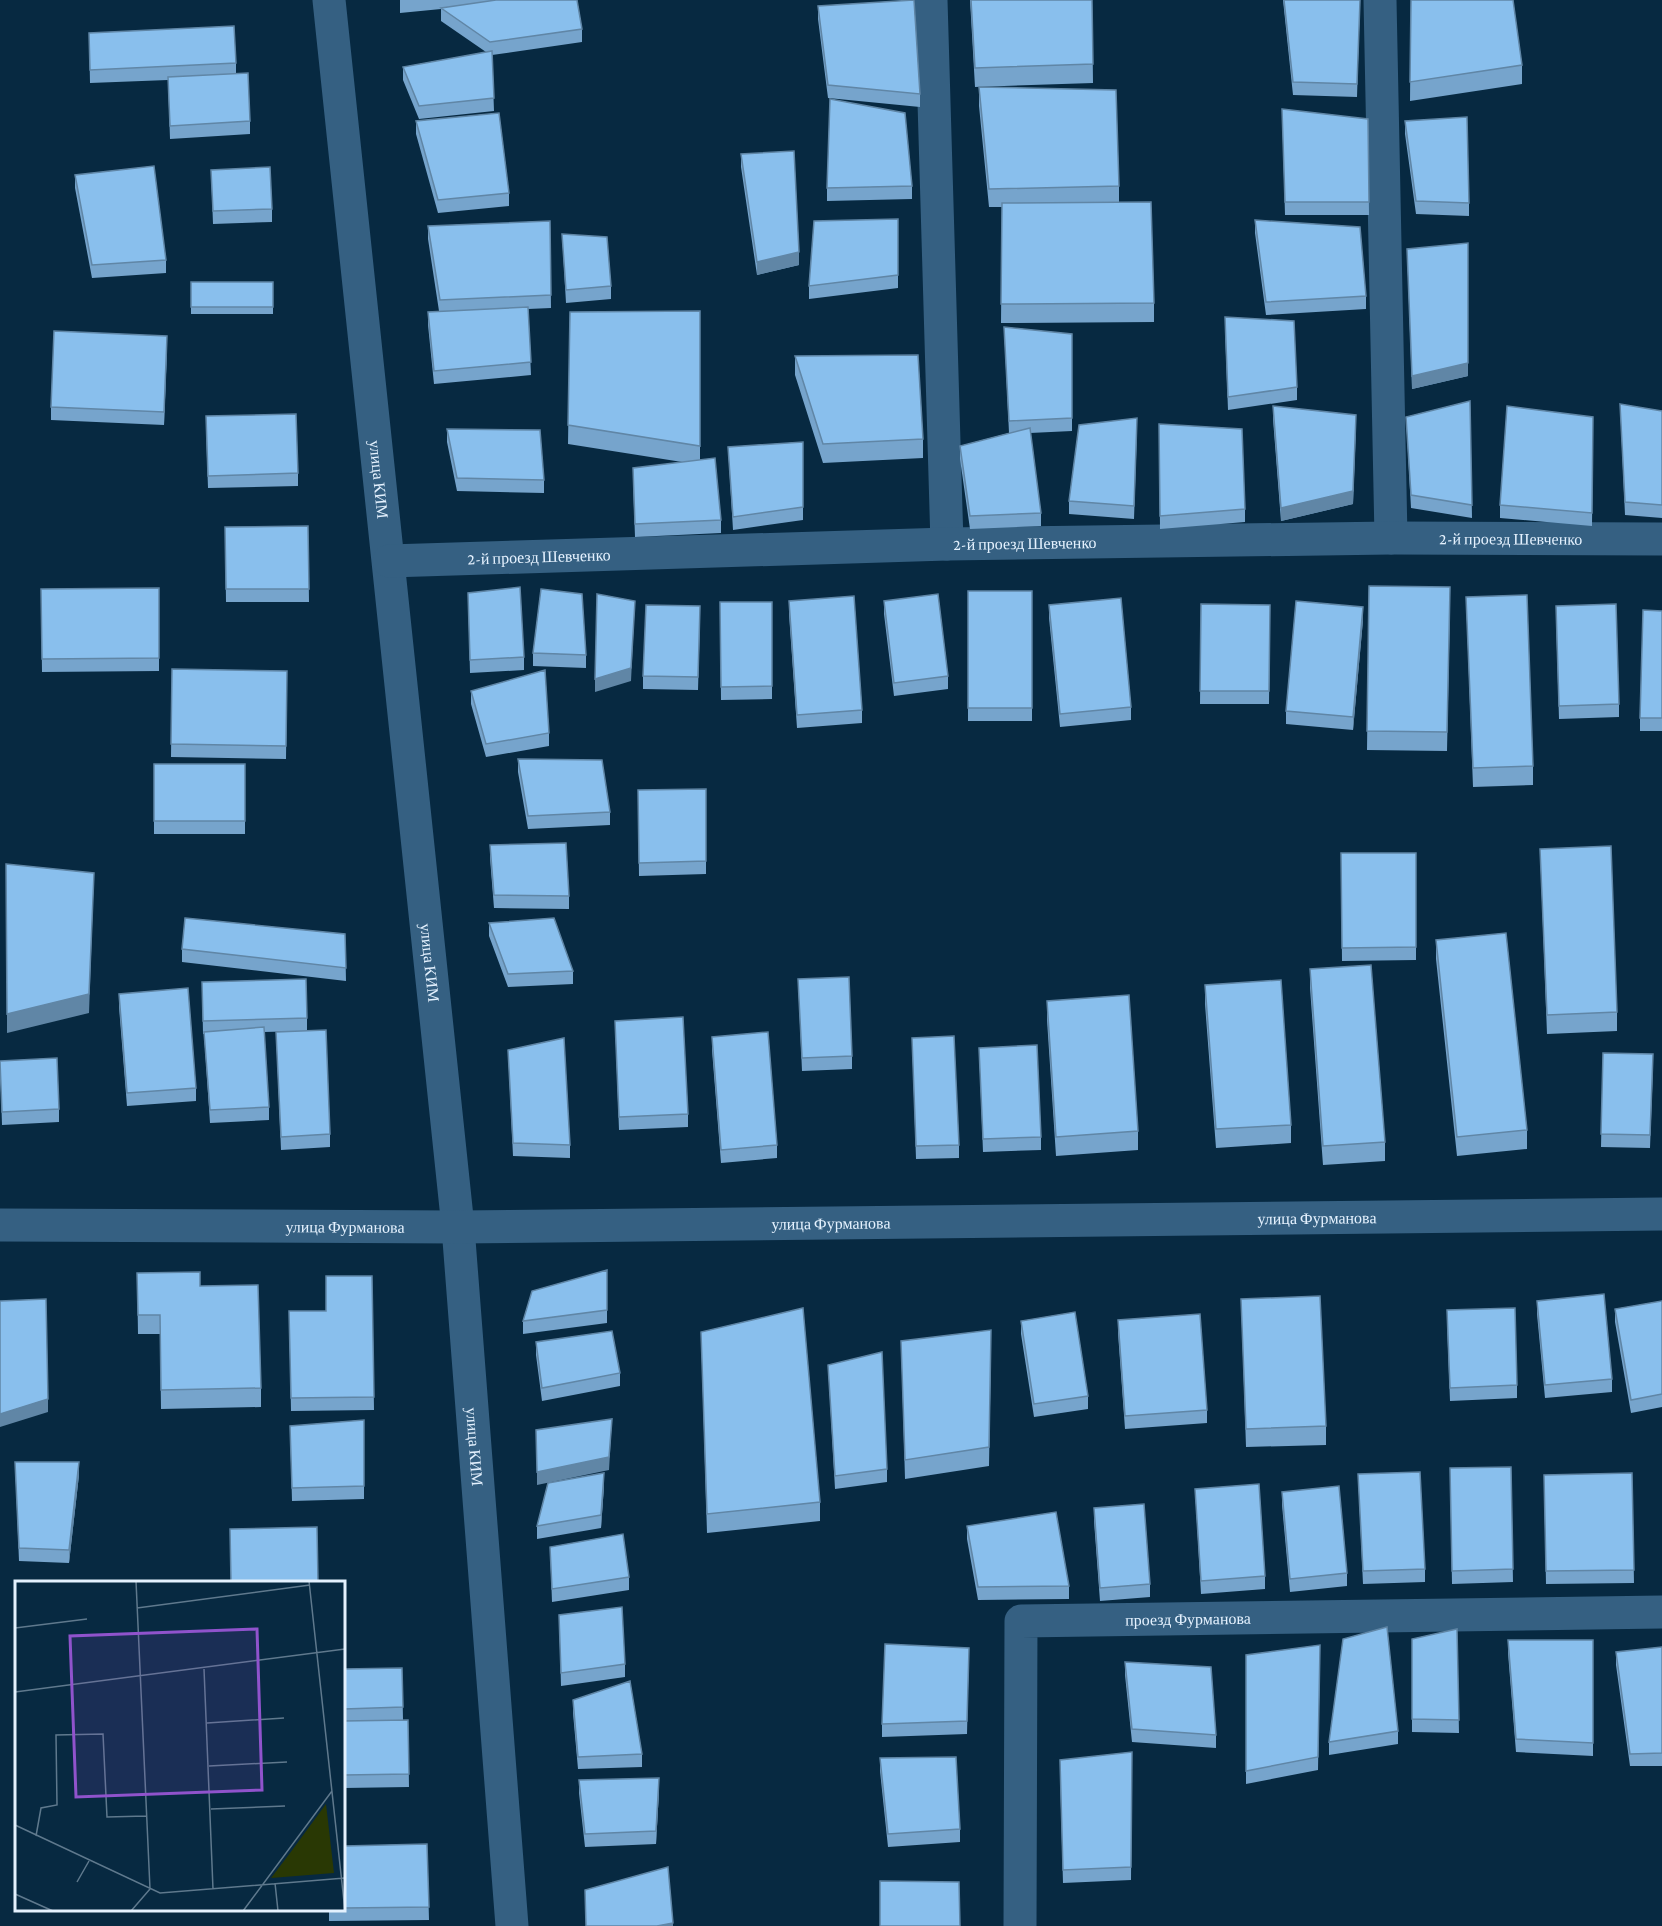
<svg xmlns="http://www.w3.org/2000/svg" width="1662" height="1926" font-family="'Crimson Pro',serif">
  <rect width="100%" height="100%" fill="#072941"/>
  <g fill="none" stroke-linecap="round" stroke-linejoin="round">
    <g stroke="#356082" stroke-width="33">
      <path id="s1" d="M329 0 458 1227 512 1926"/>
      <path d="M931 0 947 544"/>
      <path d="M1380 0 1391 538"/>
      <path id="s2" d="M389 561 947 544 1391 538 1662 539"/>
      <path id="s3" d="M0 1225 458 1227 1662 1214"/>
      <path id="s4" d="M1020 1926 1021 1621 1662 1612"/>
    </g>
  </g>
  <path fill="#76a4cc" d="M400 0H577L582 29V42L492 55 494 111 419 119 403 80V67L486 52 441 21V9L400 13Z
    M970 0H1092L1093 83 975 87Z
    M1283 0H1360L1357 97 1293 95Z
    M1411 0 1522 65V84L1410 101Z
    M818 6 920 94V107L828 98 818 19Z
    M89 33 236 63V74L250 121V134L170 139 168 80 90 83Z
    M979 87 1119 186V202L1154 303V322L1001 323 1002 207H989L979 106Z
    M1282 109 1368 119 1369 215H1285Z
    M416 121 509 193V206L438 213 416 134Z
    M1405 121 1469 203V216L1416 214 1405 134Z
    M741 154 799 265 757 275 741 167Z
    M211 170 272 209V222L213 224Z
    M75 175 166 260V273L92 278 75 188Z
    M912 186V199L827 201V188Z
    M898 219V288L809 299V286Z
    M1255 220 1366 296V309L1266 315 1255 233Z
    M550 221 551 308 528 309 531 375 434 384 428 325V312L439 311 428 239V226Z
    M562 234 611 286V299L566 303Z
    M1407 249 1468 376 1412 389Z
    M191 282H273V314H191Z
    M700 311V460L721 520V533L635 537 633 481 682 462 568 444 570 312Z
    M1004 327 1072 334V431L1030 433 1041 513V526L970 529 960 459V446L1009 433Z
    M1225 330 1297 387V400L1228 410Z
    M167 349 164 425 51 420V407Z
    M795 356 923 439V458L823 463 795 375Z
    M1470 401 1472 518 1411 508 1406 417Z
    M1620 404 1662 411V518L1625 515Z
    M1273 406 1356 428 1353 504 1281 521 1273 419Z
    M1593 417 1592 526 1500 518V505Z
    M1159 424 1245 509V522L1160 529Z
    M206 429 298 473V486L208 488Z
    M447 429 544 480V493L457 491 447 442Z
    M1137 431 1134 519 1069 514V501Z
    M803 442V520L733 530 728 447Z
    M308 526 309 602H226L225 527Z
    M1369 586 1450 606 1447 751 1367 750Z
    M159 588V671L42 672 41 589Z
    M968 591H1032V721H968Z
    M468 593 524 657V670L470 673Z
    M1466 597 1533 766V785L1473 787Z
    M789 601 862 710V723L797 728 789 614Z
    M884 601 948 676V689L894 696 884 614Z
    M720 602H772V699L721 700Z
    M1201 604 1270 605 1269 704H1200Z
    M1049 605 1131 707V720L1060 727 1049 618Z
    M1662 611V731H1640V718Z
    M700 619 698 690 643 689V676Z
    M1556 619 1619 704V717L1559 719Z
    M1363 620 1353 730 1286 724V711Z
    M533 653 586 655V668L533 666Z
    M172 669 287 671 286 759 171 757Z
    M471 691 549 733V746L486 757 471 704Z
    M518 759 610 812V825L528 829 518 772Z
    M154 764H245V834H154Z
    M706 789V874L639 876 638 790Z
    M490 845 569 896V909L494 908 490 858Z
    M1540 849 1617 1012V1031L1547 1034Z
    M1341 853H1416V960L1342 961Z
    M489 923 573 971V984L508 987 489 936Z
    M345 934 346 981 182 962V949Z
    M1436 940 1527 1130V1149L1457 1156 1436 959Z
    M1310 969 1385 1142V1161L1323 1165 1310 988Z
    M798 979 852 1056V1069L802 1071Z
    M202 982 307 1018V1031L330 1134V1147L281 1150 276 1032 303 1031 264 1032 269 1107V1120L210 1123 204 1034H203Z
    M1205 985 1291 1125V1143L1216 1148 1205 1004Z
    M119 994 196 1088V1101L127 1106 119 1007Z
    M1047 1001 1138 1131V1150L1056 1156 1047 1020Z
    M615 1021 688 1114V1127L619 1130Z
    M712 1037 777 1145V1158L721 1163 712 1050Z
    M912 1038 959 1145V1158L916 1159Z
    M979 1048 1041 1137V1150L983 1152Z
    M508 1050 570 1145V1158L513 1156Z
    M1603 1053 1653 1067 1650 1148 1601 1147Z
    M0 1061 59 1109V1122L2 1125Z
    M607 1270V1323L523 1334V1321Z
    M137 1273 200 1286 261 1388V1407L161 1409 160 1334H138Z
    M372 1276 374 1410 291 1411 289 1311H326Z
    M1241 1299 1326 1426V1445L1246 1447Z
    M1537 1301 1612 1379V1392L1545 1398 1537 1314Z
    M1662 1301V1407L1631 1413 1615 1322V1309Z
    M1118 1320 1207 1410V1423L1125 1429 1118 1333Z
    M1021 1321 1088 1396V1409L1034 1417 1021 1334Z
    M1447 1323 1517 1385V1398L1450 1401Z
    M701 1332 820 1502V1521L707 1533Z
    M901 1341 991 1349 989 1466 905 1479Z
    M536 1342 620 1373V1386L542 1401 536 1355Z
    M828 1365 887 1469V1482L835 1489Z
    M364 1420V1499L292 1501 290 1426Z
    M15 1462 79 1475 69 1563 19 1561Z
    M1511 1467 1513 1582 1452 1584 1450 1468Z
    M1632 1473 1634 1583 1546 1584 1544 1475Z
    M1358 1474 1425 1569V1582L1363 1584Z
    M604 1486 601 1528 537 1539V1526Z
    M1195 1489 1265 1576V1589L1201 1594Z
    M1282 1492 1347 1573V1586L1290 1592 1282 1505Z
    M1094 1508 1150 1584V1597L1100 1601 1094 1521Z
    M967 1526 1069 1586V1599L978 1600 967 1539Z
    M550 1547 629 1577V1590L552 1602Z
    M559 1615 625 1664V1677L561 1686Z
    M1457 1629 1459 1733 1412 1732V1639Z
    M1508 1640H1593V1756L1516 1752 1508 1653Z
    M1320 1645 1318 1770 1246 1784V1771Z
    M1662 1647V1766H1630L1616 1665V1652Z
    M969 1648 967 1734 882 1737V1724Z
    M1125 1662 1216 1735V1748L1132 1742 1125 1675Z
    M402 1668 403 1720H408L409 1787 344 1788V1669Z
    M573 1700 642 1754V1767L578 1769 573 1713Z
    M1398 1731V1744L1329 1755V1742Z
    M1132 1752 1131 1880 1063 1883 1060 1773Z
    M880 1758 960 1829V1842L888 1847 880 1771Z
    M579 1780 659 1791 656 1844 585 1847 579 1793Z
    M427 1844 429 1920 329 1921V1910H344V1846Z"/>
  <path fill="#6086a6" d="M799 252V265L757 275V262Z
    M167 336V349L164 425V412Z
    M1468 363V376L1412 389V376Z
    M1356 415 1353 504 1281 521V508Z
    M635 601 631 681 595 692V679Z
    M1363 607V620L1353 730V717Z
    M94 873 89 1013 7 1033V1014Z
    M48 1399V1412L0 1427V1414Z
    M612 1419 609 1470 537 1485V1472Z
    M79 1462V1475L69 1563V1550Z
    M604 1473V1486L601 1528V1515Z
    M659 1778V1791L656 1844V1831Z
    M673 1923V1926H657Z"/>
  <path fill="#89bfed" stroke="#6086a6" stroke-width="1.5" d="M496 0H577L582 29 490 42 441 8Z
    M914 0 920 94 828 85 818 6Z
    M971 0H1092L1093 64 975 68Z
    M1284 0H1360L1357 84 1293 82Z
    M1411 0H1513L1522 65 1410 82Z
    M234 26 236 63 90 70 89 33Z
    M492 51 494 98 419 106 403 67Z
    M248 73 250 121 170 126 168 77Z
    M979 87 1116 90 1119 186 989 189Z
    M830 99 905 113 912 186 827 188Z
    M1282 109 1368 119 1369 202H1285Z
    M499 113 509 193 438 200 416 121Z
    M1467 117 1469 203 1416 201 1405 121Z
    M794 151 799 252 757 262 741 154Z
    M154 166 166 260 92 265 75 175Z
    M270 167 272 209 213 211 211 170Z
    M1151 202 1154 303 1001 304 1002 203Z
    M898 219V275L809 286 814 221Z
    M1255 220 1360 227 1366 296 1266 302Z
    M550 221 551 295 440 300 428 226Z
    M562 234 607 237 611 286 566 290Z
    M1468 243V363L1412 376 1407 249Z
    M191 282H273V307H191Z
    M528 307 531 362 434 371 428 312Z
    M700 311V446L568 425 570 312Z
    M1225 317 1294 321 1297 387 1228 397Z
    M1004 327 1072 334V418L1009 421Z
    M54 331 167 336 164 412 51 407Z
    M918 355 923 439 823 444 795 356Z
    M1470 401 1472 505 1411 495 1406 417Z
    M1620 404 1662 411V505L1625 502Z
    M1273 406 1356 415 1353 491 1281 508Z
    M1507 406 1593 417 1592 513 1500 505Z
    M296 414 298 473 208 476 206 416Z
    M1137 418 1134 506 1069 501 1079 425Z
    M1159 424 1242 429 1245 509 1160 516Z
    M1030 428 1041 513 970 516 960 446Z
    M447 429 540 430 544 480 457 478Z
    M803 442V507L733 517 728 447Z
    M715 458 721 520 635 524 633 468Z
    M308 526 309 589H226L225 527Z
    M1369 586 1450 587 1447 732 1367 731Z
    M520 587 524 657 470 660 468 593Z
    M159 588V658L42 659 41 589Z
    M541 589 582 594 586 655 533 653Z
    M968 591H1032V708H968Z
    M597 594 635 601 631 668 595 679Z
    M938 594 948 676 894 683 884 601Z
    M1527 595 1533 766 1473 768 1466 597Z
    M854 596 862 710 797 715 789 601Z
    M1121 598 1131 707 1060 714 1049 605Z
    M1296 601 1363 607 1353 717 1286 711Z
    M720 602H772V686L721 687Z
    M1201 604 1270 605 1269 691H1200Z
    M1616 604 1619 704 1559 706 1556 606Z
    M646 605 700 606 698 677 643 676Z
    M1643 610 1662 611V718H1640Z
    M172 669 287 671 286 746 171 744Z
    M545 670 549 733 486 744 471 691Z
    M518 759 602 760 610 812 528 816Z
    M154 764H245V821H154Z
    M706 789V861L639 863 638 790Z
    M566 843 569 896 494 895 490 845Z
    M1611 846 1617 1012 1547 1015 1540 849Z
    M1341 853H1416V947L1342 948Z
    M6 864 94 873 89 994 7 1014Z
    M185 918 345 934 346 968 182 949Z
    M554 918 573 971 508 974 489 923Z
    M1506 933 1527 1130 1457 1137 1436 940Z
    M1371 965 1385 1142 1323 1146 1310 969Z
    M849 977 852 1056 802 1058 798 979Z
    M306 979 307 1018 203 1021 202 982Z
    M1281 980 1291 1125 1216 1129 1205 985Z
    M188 988 196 1088 127 1093 119 994Z
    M1129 995 1138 1131 1056 1137 1047 1001Z
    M683 1017 688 1114 619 1117 615 1021Z
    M264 1027 269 1107 210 1110 204 1032Z
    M326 1030 330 1134 281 1137 276 1032Z
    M768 1032 777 1145 721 1150 712 1037Z
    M954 1036 959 1145 916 1146 912 1038Z
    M564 1038 570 1145 513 1143 508 1050Z
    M1037 1045 1041 1137 983 1139 979 1048Z
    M1603 1053 1653 1054 1650 1135 1601 1134Z
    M57 1058 59 1109 2 1112 0 1061Z
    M607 1270V1310L523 1321 532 1291Z
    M200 1272V1286L258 1285 261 1388 161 1390 160 1315H138L137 1273Z
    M326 1276H372L374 1397 291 1398 289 1311H326Z
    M1604 1294 1612 1379 1545 1385 1537 1301Z
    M1320 1296 1326 1426 1246 1429 1241 1299Z
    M46 1299 48 1399 0 1414V1301Z
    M1662 1301V1394L1631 1400 1615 1309Z
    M803 1308 820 1502 707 1514 701 1332Z
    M1515 1308 1517 1385 1450 1388 1447 1310Z
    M1075 1312 1088 1396 1034 1404 1021 1321Z
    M1200 1314 1207 1410 1125 1416 1118 1320Z
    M991 1330 989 1447 905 1460 901 1341Z
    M612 1331 620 1373 542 1388 536 1342Z
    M882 1352 887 1469 835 1476 828 1365Z
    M612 1419 609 1457 537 1472 536 1430Z
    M364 1420V1486L292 1488 290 1426Z
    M15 1462H79L69 1550 19 1548Z
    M1511 1467 1513 1569 1452 1571 1450 1468Z
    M1420 1472 1425 1569 1363 1571 1358 1474Z
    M604 1473 601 1515 537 1526 548 1483Z
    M1632 1473 1634 1570 1546 1571 1544 1475Z
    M1259 1484 1265 1576 1201 1581 1195 1489Z
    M1339 1486 1347 1573 1290 1579 1282 1492Z
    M1144 1504 1150 1584 1100 1588 1094 1508Z
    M1056 1512 1069 1586 978 1587 967 1526Z
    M317 1527 318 1582H231L230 1529Z
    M623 1534 629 1577 552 1589 550 1547Z
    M622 1607 625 1664 561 1673 559 1615Z
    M1387 1627 1398 1731 1329 1742 1343 1639Z
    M1457 1629 1459 1720 1412 1719V1639Z
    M1508 1640H1593V1743L1516 1739Z
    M885 1644 969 1648 967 1721 882 1724Z
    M1320 1645 1318 1757 1246 1771V1655Z
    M1662 1647V1753L1630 1754 1616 1652Z
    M1125 1662 1211 1667 1216 1735 1132 1729Z
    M402 1668 403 1707 344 1709V1669Z
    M630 1681 642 1754 578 1757 573 1700Z
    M408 1720 409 1774 344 1775V1721Z
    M1132 1752 1131 1867 1063 1870 1060 1760Z
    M956 1757 960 1829 888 1834 880 1758Z
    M659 1778 656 1831 585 1834 579 1780Z
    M427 1844 429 1907 344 1908V1846Z
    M668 1867 673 1923 657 1926H586L585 1890Z
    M880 1881 959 1882 960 1926H880Z"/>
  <g text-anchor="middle" stroke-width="6" stroke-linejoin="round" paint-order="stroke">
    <g font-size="16" fill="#e4f1fe" stroke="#02111e">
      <text dy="6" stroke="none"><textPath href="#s1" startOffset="482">улица КИМ</textPath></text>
      <text dy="6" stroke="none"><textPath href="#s2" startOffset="1122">2-й проезд Шевченко</textPath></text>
      <text dy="6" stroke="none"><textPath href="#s2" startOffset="636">2-й проезд Шевченко</textPath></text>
      <text dy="6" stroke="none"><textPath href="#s2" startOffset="150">2-й проезд Шевченко</textPath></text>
      <text dy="6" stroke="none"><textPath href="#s1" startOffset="968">улица КИМ</textPath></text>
      <text dy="6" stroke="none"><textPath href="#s3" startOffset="1317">улица Фурманова</textPath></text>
      <text dy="6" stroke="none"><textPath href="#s3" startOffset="831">улица Фурманова</textPath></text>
      <text dy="6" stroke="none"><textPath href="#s3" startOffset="345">улица Фурманова</textPath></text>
      <text dy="6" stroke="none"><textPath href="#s1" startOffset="1454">улица КИМ</textPath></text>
      <text dy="6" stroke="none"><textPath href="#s4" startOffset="472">проезд Фурманова</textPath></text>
    </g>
  </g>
  <g transform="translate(15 1581)">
    <rect width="330" height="330" fill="#072941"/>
    <path d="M311 223 319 292 256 297 275 272Z" fill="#293804"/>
    <path fill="none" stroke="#5f798d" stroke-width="1.5" d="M294 0 330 330M122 27 295 4M0 47 72 38M189 88 198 308M0 111 330 68M192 142 269 137M194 185 272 181M196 228 270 225M0 244 145 312 330 297M21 255 26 227 42 224 41 154 88 153 92 236 131 235M62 301 74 280M260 302 263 330M0 313 38 330M116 330 135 308 121 0M228 330 317 210"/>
    <path fill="#9053cc" fill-opacity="0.15" stroke="#9053cc" stroke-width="3" d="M242 48 247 209 61 216 55 55Z"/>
    <rect width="330" height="330" fill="none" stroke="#e4f1fe" stroke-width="3"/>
  </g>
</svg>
